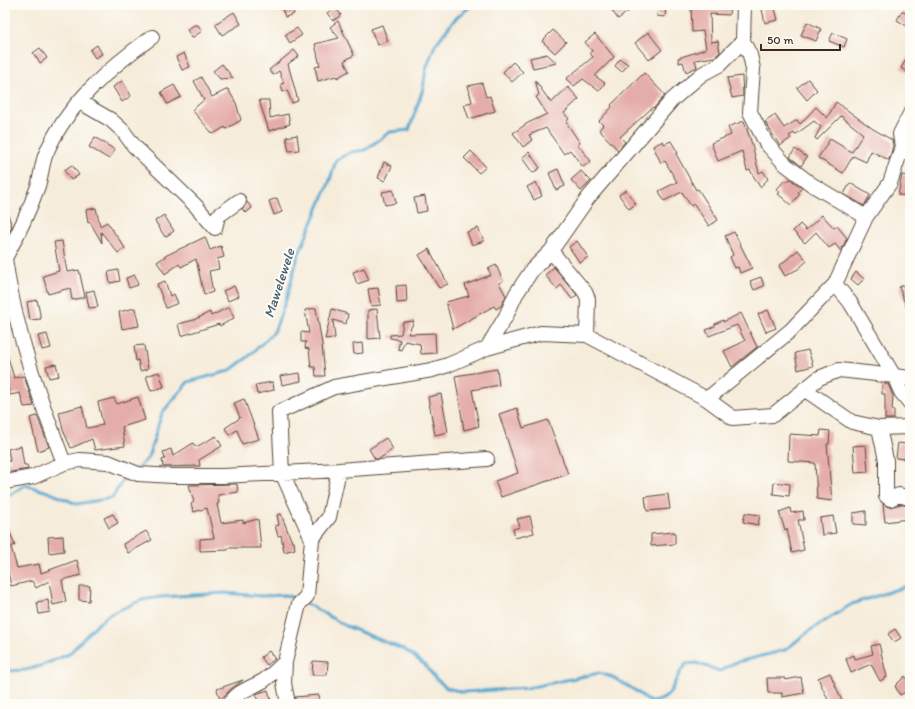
<svg xmlns="http://www.w3.org/2000/svg" width="915" height="709" font-family="Itim,sans-serif">
  <rect width="100%" height="100%" fill="#fdfcf7"/>
  <filter id="ink" filterUnits="userSpaceOnUse"><feTurbulence type="fractalNoise" baseFrequency=".025" numOctaves="2"/><feDisplacementMap in="SourceGraphic" scale="8" xChannelSelector="R" yChannelSelector="G"/><feConvolveMatrix kernelMatrix="1 2 1 2 8 2 1 2 1" color-interpolation-filters="sRGB"/></filter>
  <filter id="wash" filterUnits="userSpaceOnUse"><feTurbulence type="fractalNoise" baseFrequency=".012" numOctaves="4" result="noise"/><feDisplacementMap in="SourceGraphic" scale="16" xChannelSelector="R" yChannelSelector="G"/><feGaussianBlur stdDeviation="0.9" result="paint"/><feColorMatrix in="noise" values="0 0 0 0 0 0 0 0 0 0 0 0 0 0 0 0 0 1.4 0 .05"/><feComposite in="paint" operator="in"/></filter>
  <g filter="url(#wash)">
    <rect width="100%" height="100%" fill="#f6ecda"/>
    <g fill="none" stroke-linecap="round" stroke-linejoin="round">
      <path stroke="#55a7d0" stroke-width="3" d="M137 469 148 458 162 413 188 382 229 371 248 357 274 332 286 300 298 256 329 183 336 160 351 152 365 150 390 132 409 130 423 89 426 69 435 45 455 19 472 5
        M5 498 25 485 48 492 77 504 112 498 125 477 128 476
        M306 603 346 626 405 650 425 665 436 679 447 688 463 692 527 688 599 673 612 677 636 691 650 702C676 701 671 680 686 664L696 663 720 671 734 663 785 650 812 629 852 604 910 585
        M5 671 26 670 40 666 69 654 94 627 110 614 142 600 161 597 225 593 261 596 285 595 297 599"/>
    </g>
    <g id="blocks">
      <path fill="#e5ada9" d="M281 5H291L294 14 285 17Z
        M608 5H625L629 11 618 19Z
        M691 5H730L729 15 710 14 711 42 718 41 720 52 715 57 695 60 697 67 686 72 683 62 679 63 678 58 706 49 703 31 692 32Z
        M761 5H774L778 20 765 23Z
        M658 6H666L665 17 657 16Z
        M335 7 341 15 333 21 327 13Z
        M902 11 910 16V28L897 20Z
        M234 12 241 24 222 35 215 24Z
        M338 21 354 55 344 61 349 71 337 78 336 76 318 81 315 67 320 66 315 44 339 38 330 27Z
        M807 22 821 29 816 41 801 35Z
        M194 25H198L202 31 192 38 187 30Z
        M382 25 388 41 377 45 371 29Z
        M297 28 302 35 290 43 285 35Z
        M553 30 566 42 555 53 542 41Z
        M648 32 662 50 649 60 635 43Z
        M833 33 847 39 844 47 829 41Z
        M595 34 614 57 595 76 605 83 599 91 583 79 574 86 566 79 593 57 590 53 592 51 585 42Z
        M97 45 102 54 95 58 90 50Z
        M40 48 47 58 40 63 33 53Z
        M294 50 299 56 288 64 298 101 292 103 287 90 283 92 281 84 284 83 279 71 273 75 269 70Z
        M184 53 190 67 182 70 176 57Z
        M910 53V74L901 68Z
        M547 54 557 63 533 68 530 58Z
        M620 59 628 64 622 72 615 66Z
        M513 62 523 72 512 82 503 72Z
        M222 64 233 78 220 79 213 71Z
        M644 73 665 95 654 108 653 107 620 137 625 142 618 150 599 130 603 125 599 121 612 107 611 105Z
        M742 76 743 96 732 98 727 78Z
        M201 77 212 97 228 89 236 103 241 120 226 129 225 127 213 134 192 110 204 100 194 81Z
        M808 79 817 90 807 100 797 88Z
        M535 80 551 103 568 87 579 99 564 113 569 119 566 122 580 143 578 145 591 161 583 167 570 150 564 154 546 128 529 135 532 140 523 147 513 133 528 123 547 114 536 97 539 95Z
        M122 81 131 96 122 102 113 87Z
        M482 83 486 97 490 96 495 111 469 119 464 104 472 102 468 86Z
        M174 85 181 97 167 104 161 92Z
        M259 100H269L270 118 288 114 290 124 269 131Z
        M836 102 873 129 892 140 893 146 889 160 871 151 866 162 853 156 843 173 818 158 830 139 852 152 863 134 841 116 817 140 815 138 821 127 814 121 795 135 794 133 789 136 791 138 780 146 765 122 775 115 784 128 797 120 800 124 816 107 827 118Z
        M744 121 752 144 759 173 763 171 768 179 760 187 750 170 747 171 742 151 718 161 711 143 731 135 728 127Z
        M297 135 299 150 289 151 286 137Z
        M95 137 115 150 109 159 89 147Z
        M663 141 664 144 671 141 678 153 676 154 696 190 698 189 718 220 709 226 694 204 691 206 682 192 664 201 659 191 677 182 665 161 661 163 653 146Z
        M795 149 807 157 801 166 790 157Z
        M471 151 486 167 479 173 464 158Z
        M529 152 540 168 533 173 522 158Z
        M384 162 392 166 385 181 378 178Z
        M72 165 79 175 71 180 64 170Z
        M558 169 565 186 556 190 549 173Z
        M581 171 591 181 581 191 571 180Z
        M902 175 910 176 909 196 898 195Z
        M790 179 802 188 798 192 800 194 791 205 778 194 780 192 777 189 785 180 787 182Z
        M536 182 542 196 534 200 527 187Z
        M850 183 870 195 864 206 844 194Z
        M393 190 396 203 385 205 382 192Z
        M626 190 636 204 629 209 619 195Z
        M425 196 427 211 417 213 414 198Z
        M277 198 282 212 274 215 269 201Z
        M247 202 252 208 246 213 242 209Z
        M96 208 100 226 107 222 125 248 118 253 101 232 102 243 90 222 88 223 86 210Z
        M5 211H7L12 227 5 238Z
        M164 215 174 231 165 237 155 221Z
        M822 215 834 228 837 226 847 238 841 251 835 244 829 248 816 232 805 243 793 231 800 224 806 230Z
        M478 228 484 241 472 245 467 232Z
        M734 232 752 268 740 273 738 267 735 268 730 257 733 255 725 236Z
        M205 237 210 250 221 246 224 257 217 259 219 269 209 271 213 292 204 295 196 259 181 267 179 264 165 274 157 262 167 255Z
        M62 241 67 272 79 270 85 297 72 300 70 288 48 294 43 276 59 271 54 242Z
        M577 241 588 257 580 263 569 247Z
        M429 249 448 284 439 288 419 255Z
        M798 250 807 261 798 269 785 276 779 266Z
        M496 265 503 281 499 283 506 296 501 306 496 309 494 306 453 329 446 302 469 296 465 285 491 275 488 269Z
        M554 267 577 295 572 299 561 285 557 289 545 275Z
        M364 268 369 280 357 284 353 272Z
        M118 270 120 281 110 283 108 272Z
        M856 272 864 279 858 285 851 279Z
        M135 275 138 285 129 288 126 278Z
        M761 277 764 286 754 290 750 281Z
        M165 281 170 296 174 294 178 303 166 308 157 284Z
        M910 283V314H909L899 287Z
        M406 285 407 302 397 303 396 286Z
        M234 286 239 296 228 301 223 291Z
        M378 288 381 305 371 306 368 289Z
        M94 290 98 307 89 308 86 292Z
        M37 300 41 319 30 320 27 302Z
        M229 307 234 318 220 326 219 324 181 336 178 324 194 320 210 312 211 316Z
        M135 308 139 326 122 329 119 312Z
        M316 308 322 344 325 376H316L315 367H311L309 349 305 348 306 342H301V332L309 333 305 310Z
        M332 309 348 314 346 324 333 320 335 338 325 339Z
        M377 309 380 338 368 339V310Z
        M768 310 776 328 766 332 758 314Z
        M741 313 757 347 732 367 724 351 745 341 737 325 709 336 706 330 715 326V324L723 320V322Z
        M414 321 408 334 435 333 436 353 421 354 420 344 405 341 401 350 398 349 400 340 390 338V335L401 334 403 322Z
        M47 334 51 348 42 350 38 336Z
        M362 343 363 353 354 354 353 344Z
        M144 345 148 369 140 371 138 360 136 361 134 346Z
        M808 350 813 366 798 370 795 353Z
        M5 354H7L14 378 24 376 34 406 24 407 20 393 10 395 5 378Z
        M56 364 59 376 49 378 46 366Z
        M497 369 499 385 472 390 479 426 464 430 455 376Z
        M159 372 164 387 151 391 146 376Z
        M300 373 301 381 282 385 280 376Z
        M273 382 274 390 257 394 255 385Z
        M886 384H888L893 396 892 410H894V419H885V394H882V385Z
        M441 394 448 432 435 435 428 397Z
        M138 397 145 420 122 427 125 446 95 450 92 439 71 448 63 430 59 412 82 406 87 428 103 425 98 402 114 398 117 404Z
        M244 399 259 439 242 444 237 430 229 435 225 428 240 418 234 403Z
        M517 408 523 428 548 420 568 474 501 497 495 481 518 473 499 414Z
        M37 416 49 447 38 451 30 418Z
        M821 430 830 431 829 444H827L832 501 817 499 815 463 788 461 789 434 820 436Z
        M216 436 222 446 199 460 200 466 163 467 162 460 165 459 163 452 171 449 173 456 193 443 196 447Z
        M386 438 393 449 379 459H375L369 449Z
        M898 443 906 444 905 459 896 458Z
        M866 445 868 472 855 473 853 446Z
        M21 446 24 465H27L28 469 6 473 5 462 10 461 8 449Z
        M774 482 790 484 789 496 773 494Z
        M237 484 238 492 218 495 219 503 217 504 221 523 243 520V523L258 519 261 548H228V550L200 551V539L214 538 207 508 194 512 191 504 194 502 189 485Z
        M668 494 670 509 647 511 645 497Z
        M883 504 889 507 901 504 907 506 908 519 885 522Z
        M790 508 791 513 803 511 804 520H798L804 550 792 553 787 529 785 530 779 512Z
        M866 511V525L853 524V513Z
        M745 513 760 515 758 525 743 522Z
        M113 514 118 523 109 528 104 518Z
        M281 514 292 542H294L295 549 284 552 281 535 278 536 275 526 279 525 277 515Z
        M530 516 534 533 515 538 513 529 520 527 517 519Z
        M833 516 836 533 822 535 820 518Z
        M5 520 15 545 11 547 17 568 39 564 41 573 77 560 81 575 62 580 66 602 53 605 49 581 36 588 32 581 11 586 5 558Z
        M146 531 152 540 128 553 123 544Z
        M675 532V544L651 546V534Z
        M63 536 64 551 49 553 48 537Z
        M79 586H90L89 601 79 600Z
        M48 600 50 612 39 614 37 602Z
        M895 629 901 638 894 642 888 634Z
        M879 644 887 677 880 681 871 664 851 673 846 659 854 655 855 659 873 654 871 646Z
        M269 651 275 659 267 665 261 657Z
        M313 661 328 662 327 675H312Z
        M830 673 842 701 834 704H830L818 678Z
        M905 676 910 685V690L900 695 895 686Z
        M801 677 804 693 782 697V693H768L767 678H785V680Z
        M243 680 231 689 220 700 217 689Z
        M268 690 271 700 258 703 256 694Z
        M319 695 320 704H296L295 697Z"/>
    </g>
  </g>
  <g filter="url(#ink)">
    <use href="#blocks" fill-opacity="0" stroke="#57473a" stroke-width="1"/>
    <g fill="none" stroke-linecap="round" stroke-linejoin="round">
      <defs>
        <path id="minor" d="M743 41 750 55 753 69 750 112 766 143 785 164 811 184 866 217
          M80 102 111 120 123 131 134 146 195 205 215 228 218 216 239 201
          M551 251 585 292 588 299 587 335
          M5 258C18 235 29 211 38 186 41 176 42 165 45 156 65 106 110 67 152 37
          M5 259C15 330 39 397 64 463
          M835 284 850 302 894 376 910 378
          M487 348 541 333 587 335 707 399 733 418 773 415 819 378 839 370 894 376 901 392 910 403
          M804 389 852 422 879 428 886 460V496L890 499 899 495 909 498
          M707 399 790 331 835 284 866 217 890 183 902 147 900 134 910 114
          M879 428 910 427
          M5 482 33 477 64 463 80 460 108 462 138 474 173 476H223L339 470 487 459
          M312 539 282 473 279 412 334 387 432 370 448 365 487 348 506 316 516 294 532 270 551 251 588 198 672 100 702 74 719 65 743 41 744 5
          M230 704C237 691 251 688 263 681 271 676 278 668 285 662
          M288 704 284 683 285 662 299 604 307 596 312 539 329 517 339 470"/>
      </defs>
      <use href="#minor" stroke="#57473a" stroke-width="16"/>
      <use href="#minor" stroke="#fff" stroke-width="14"/>
    </g>
  </g>
  <g text-anchor="middle" stroke-width="4" stroke-linejoin="round" paint-order="stroke">
    <g font-size="14" font-style="italic" fill="#455c65" stroke="#fdfcf7">
      <text transform="translate(279 283) rotate(-72)" y="5">Mawelewele</text>
    </g>
  </g>
  <rect width="915" height="709" fill="none" stroke="#fdfcf7" stroke-width="20"/>
  <path d="M761 44v6h79v-6" fill="none" stroke="#3b2a1e" stroke-width="2"/>
  <text x="767" y="44" font-size="12" fill="#3b2a1e" stroke="#fdfcf7" stroke-width="3" paint-order="stroke">50 m</text>
</svg>
